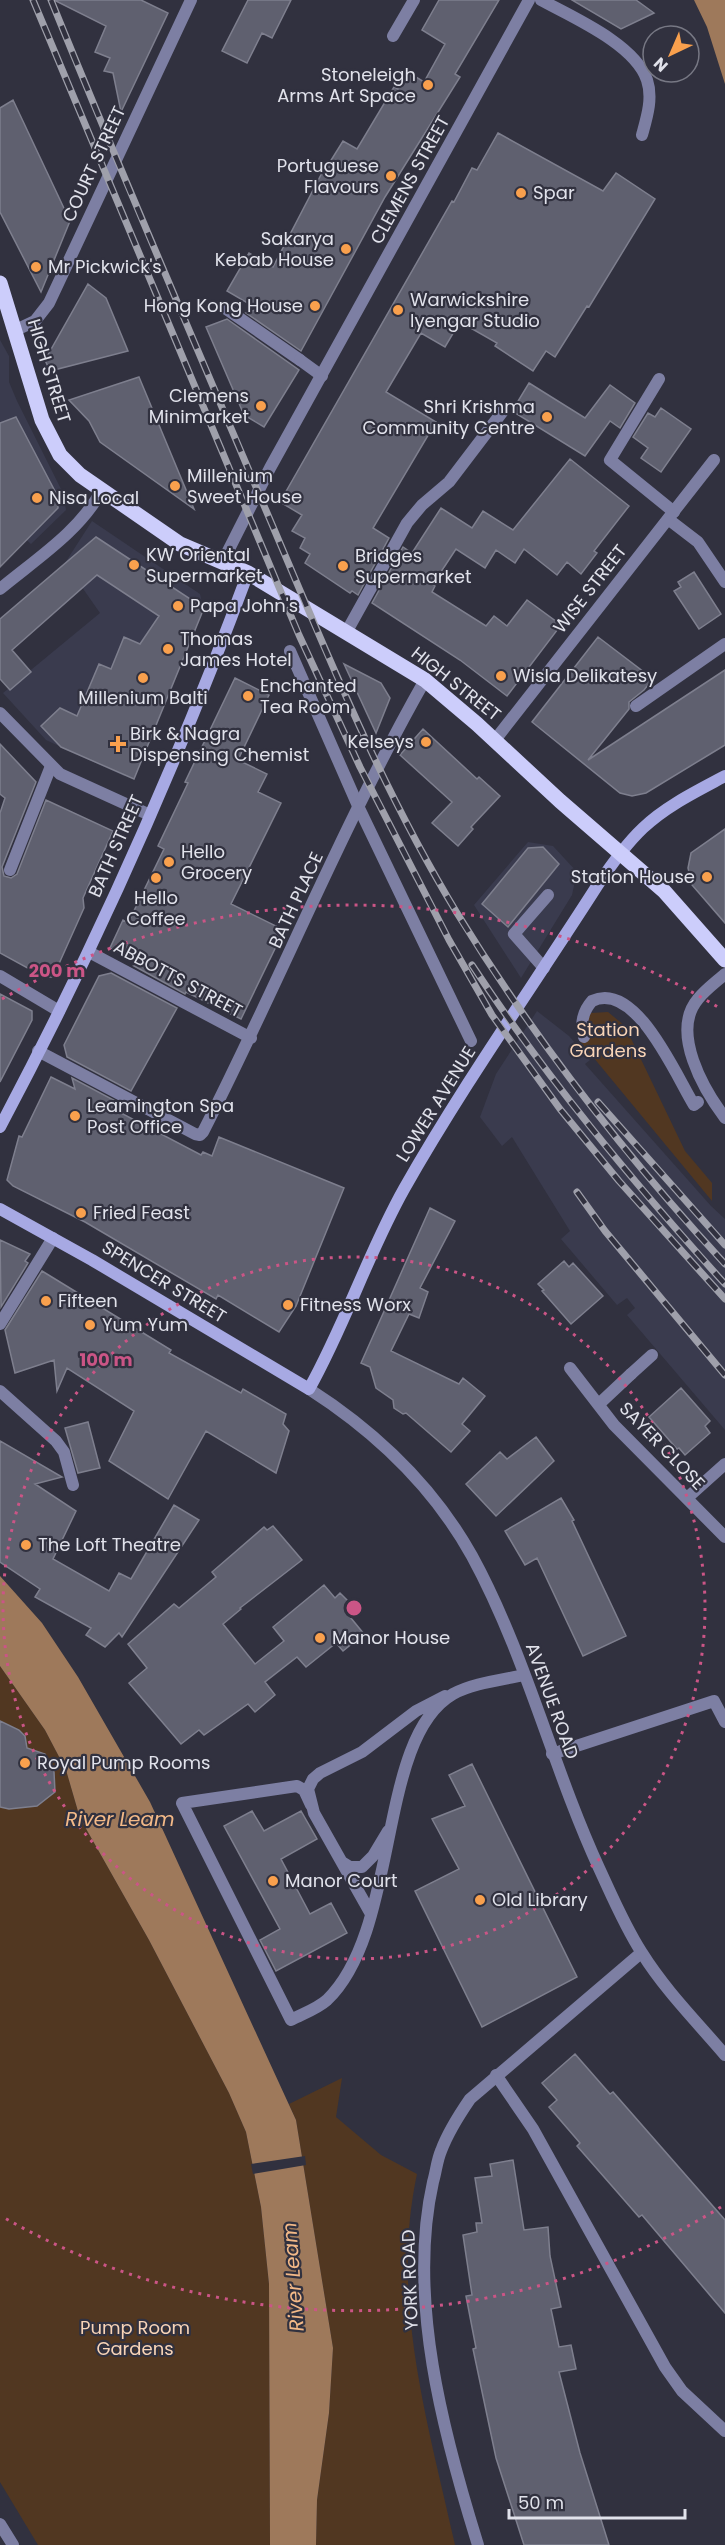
<svg xmlns="http://www.w3.org/2000/svg" width="725" height="2545" font-family="Poppins,sans-serif">
  <rect width="100%" height="100%" fill="#31313f"/>
  <path fill="#3a3b4e" d="M0 340 9 356V382L17 401 63 493 66 510 31 544 0 516Z
    M92 521 200 594 203 607 138 769 124 776 46 740 3 693 100 613 65 563Z
    M528 842 553 846 577 872 572 895 521 978 474 905Z
    M537 1011 569 1036 590 1060 585 1064 711 1206 725 1219V1430L627 1315 635 1308 627 1298 617 1305 561 1239 570 1231 512 1137 502 1146 480 1117 496 1074Z"/>
  <path fill="#513721" d="M608 1012 625 1026 685 1151 712 1183V1201L579 1040 588 1034V1019L591 1013Z
    M0 1666 45 1730 66 1770 80 1818 149 1940 229 2093 246 2132 261 2207 269 2284 270 2545H38L0 2482Z
    M342 2078 336 2117 381 2155 417 2174C390 2299 428 2423 455 2545H316L317 2500 329 2413 333 2348 296 2120 289 2104Z"/>
  <path fill="#9e795b" d="M694 0H725V84L707 27Z
    M0 1576 42 1623 78 1677 150 1802 296 2120 333 2348 329 2413 317 2500 316 2545H270L269 2284 261 2207 246 2132 229 2093 149 1940 80 1818 66 1770 45 1730 0 1666Z"/>
  <path fill="#31313f" d="M305 2156 306 2165 253 2174 251 2164Z"/>
  <path fill="#5f606f" stroke="#7e7f8e" stroke-width="1.5" d="M54 0H141L168 13 121 112 113 73 104 71 110 58 95 52 106 26Z
    M248 0H291L272 38 262 33 247 63 222 51Z
    M439 0H499L455 74 460 77 385 197 301 351 246 313 258 309 227 291 249 253 273 267 324 169 325 170 343 141 357 149 394 87 398 89 408 72 424 82 445 44 422 30Z
    M572 0H636L654 13 621 29Z
    M13 100 70 221 41 292 0 212V108Z
    M498 133 603 191 616 173 655 199 589 307 587 306 555 357 546 351 533 371 495 346 497 343 462 323 460 327 458 325 445 347 421 333 386 392 436 422 373 528 389 538 358 595 352 591 350 593 305 563 310 554 300 548 305 538 292 531 302 515 280 502 452 201 454 202 472 168 477 170Z
    M88 284 106 298 128 351 50 371 45 360Z
    M227 319 299 370 264 427 244 415 206 327Z
    M139 377 194 509 100 442 89 421 69 400Z
    M529 383 585 418 610 385 635 403 620 428 610 421 585 456 512 411Z
    M661 408 691 429 661 472 641 458 648 448 633 437 648 413 655 417Z
    M16 417 58 497V508L0 567V423Z
    M570 459 629 506 594 551 597 553 581 574 567 562 557 575 524 549 515 563 496 550 485 568 456 549 433 584 435 586 432 592 486 626 494 616 507 626 527 600 561 625 507 696 460 660 372 603 403 547 412 553 441 508 472 528 483 511 513 530Z
    M96 537 204 608 134 779 61 747 41 726 60 708 77 716 99 664 111 669 124 637 140 644 159 616 97 575 12 650 31 672 10 690 0 679V619Z
    M694 572 721 614 699 629 674 591 681 587 678 582Z
    M598 637 653 679 644 690 629 702V709L588 760 725 670V745L646 793 632 796 620 793 532 722Z
    M344 664 381 683 390 698 376 733Z
    M235 678 269 695 238 760 267 774 258 792 281 803 231 904 284 930 241 1019 186 992 185 994 134 966 142 964 110 948 123 920 128 923 164 849 158 846 188 783 185 782Z
    M423 729 477 779 479 777 500 796 471 827 473 829 458 846 432 823 452 802 400 755Z
    M0 744 36 782 2 867 4 876 11 878 17 874 46 800 113 831 83 898 84 908 53 977H44L0 953V813L5 798 0 794Z
    M725 829V923L692 885 688 868 691 853Z
    M543 847 559 864 508 927 482 904 528 848Z
    M111 973 177 1008 131 1091 67 1057 64 1045 99 976Z
    M0 994 32 1011V1020L0 1082Z
    M51 1077 75 1089 72 1078 123 1105 119 1112 201 1155 203 1152 212 1156 219 1137 344 1188 296 1306 279 1332 218 1295 216 1299 85 1222 13 1186 7 1180 19 1136 22 1137Z
    M430 1208 455 1221 420 1288 428 1292 419 1318 409 1314 391 1351 459 1384 463 1378 485 1396 462 1424 470 1431 451 1452 406 1413 403 1414 394 1408 393 1400 376 1388 370 1367 361 1363Z
    M0 1240 30 1254 25 1261 28 1263 1 1307Z
    M564 1261 569 1267 573 1263 603 1296 571 1324 542 1291 544 1290 538 1284Z
    M42 1271 171 1350 169 1353 241 1393 243 1389 286 1414 283 1424 289 1431 276 1473 206 1431 168 1499 109 1461 134 1411 67 1368 57 1391 54 1360 15 1373 5 1330Z
    M681 1388 710 1421 705 1426 710 1433 685 1455 679 1448 677 1449 649 1417Z
    M88 1422 100 1468 78 1473 65 1428Z
    M536 1437 554 1461 496 1516 466 1484 500 1452 507 1459Z
    M0 1441 62 1477 35 1484 76 1511 53 1559 109 1591 119 1573 131 1579 174 1505 199 1520 122 1637 119 1633 105 1647 86 1635 91 1628 35 1597 40 1589 0 1562Z
    M561 1498 574 1520 572 1521 626 1636 583 1656 537 1558 525 1565 505 1531Z
    M273 1526 302 1560 240 1608 241 1609 223 1624 255 1664 284 1641 273 1627 324 1585 335 1598 340 1593 347 1600 352 1607 346 1612 364 1634 343 1651 336 1643 306 1667 297 1657 265 1682 275 1695 255 1712 248 1704 204 1735 199 1730 181 1744 129 1683 147 1668 128 1644 174 1604 179 1608 216 1577 212 1572 264 1527 267 1530Z
    M0 1721 19 1730 25 1736 27 1748 45 1754 54 1772 55 1792 37 1806 9 1809 0 1807Z
    M472 1764 577 1977 482 2027 415 1891 459 1869 432 1819 465 1806 449 1775Z
    M252 1811 264 1831 301 1811 317 1839 281 1859 310 1914 331 1903 347 1933 276 1971 260 1940 280 1929 224 1826Z
    M575 2054 610 2094 613 2092 725 2220V2313L642 2215 639 2217 577 2146 580 2143 549 2107 557 2100 542 2083Z
    M513 2160 524 2230 548 2227 550 2256 561 2307 551 2309 559 2347 571 2345 576 2369 559 2372 580 2453 609 2545H524L496 2458 473 2349 476 2348 466 2296 472 2295 463 2235 477 2232 476 2223H482L475 2178 492 2176 490 2164Z"/>
  <g fill="none" stroke-linecap="round" stroke-linejoin="round">
    <path stroke="#7d7fa3" stroke-width="12" d="M222 306 300 360
      M659 379 610 460 674 512
      M347 631 407 523 422 505 449 482 503 411
      M290 651 359 808 471 1041
      M636 706 725 644
      M10 870 51 766
      M544 968 514 934 548 895
      M725 974C716 982 705 990 698 999 670 1032 704 1090 725 1118
      M584 1037C580 1024 583 1011 592 1001 636 980 676 1076 694 1105L698 1102
      M631 1374 652 1355
      M0 1391 56 1441 64 1452 73 1485
      M687 1498 725 1464
      M311 1805 304 1790 297 1786 182 1803 291 2020C302 2014 317 2009 327 2000 401 1929 376 1738 453 1694 473 1683 502 1680 524 1675
      M342 1862 350 1867H362L373 1856 388 1831
      M371 1914 314 1813 308 1789 313 1779 320 1773 362 1752 416 1711 445 1696
      M496 2075 533 2129 665 2367 682 2391 725 2431"/>
    <path stroke="#7d7fa3" stroke-width="12" d="M541 0C572 17 635 44 647 80 653 98 647 117 642 135
      M393 36 414 0
      M16 330 35 321 49 303 191 0
      M300 360 322 376
      M668 519 698 542 725 582
      M0 589C36 559 79 532 102 490
      M0 713 60 774 150 815
      M495 740 714 460
      M89 952 251 1038
      M0 976 59 1011
      M38 1051 195 1134 200 1135 203 1132C279 983 342 826 425 680
      M0 1324 53 1238
      M570 1368 614 1425 725 1537
      M599 1404 631 1374
      M552 1754 714 1701 725 1722
      M478 2545C443 2433 407 2298 433 2182 436 2172 437 2160 441 2151 448 2132 459 2115 470 2099L641 1953"/>
    <path stroke="#7d7fa3" stroke-width="12" d="M223 561 270 468 529 0
      M309 1389C376 1432 433 1486 472 1556 526 1655 552 1766 599 1868 612 1896 625 1927 642 1953 665 1990 697 2022 725 2055
      M0 2524 13 2545"/>
    <path stroke="#a7a9e3" stroke-width="12" d="M0 1127C95 948 178 762 248 573
      M0 1209 92 1260 309 1389C345 1325 368 1253 404 1189 463 1085 533 986 597 886 611 865 625 845 643 828 666 806 697 791 725 776"/>
    <path stroke="#cccdfb" stroke-width="15" d="M0 283 42 420 60 455 80 475 180 544 248 573 425 680 477 724 560 801 664 891 725 960"/>
    <defs>
      <path id="rail" d="M33 0 299 635 360 767 449 940 492 1015 560 1109 619 1181 725 1299
        M51 0C119 168 191 334 262 501 322 641 378 783 457 913 535 1040 625 1155 725 1264
        M472 965C547 1079 634 1183 725 1284
        M598 1102 725 1245
        M577 1192 605 1231 725 1375"/>
    </defs>
    <use href="#rail" stroke="#9fa0ab" stroke-width="7"/>
    <use href="#rail" stroke="#31313f" stroke-width="4.5" stroke-dasharray="14" stroke-linecap="butt"/>
  </g>
  <g fill="none" stroke="#cb5586" stroke-width="3" stroke-dasharray="3 6">
    <circle cx="354" cy="1608" r="351"/>
    <path d="M721 2207A703 703 0 0 1 3 2217M2 999A703 703 0 0 1 721 1009"/>
  </g>
  <g fill="#f9a04d" stroke="#31313f" stroke-width="2">
    <circle cx="428" cy="85" r="6"/>
    <circle cx="391" cy="176" r="6"/>
    <circle cx="521" cy="193" r="6"/>
    <circle cx="346" cy="249" r="6"/>
    <circle cx="36" cy="267" r="6"/>
    <circle cx="315" cy="306" r="6"/>
    <circle cx="398" cy="310" r="6"/>
    <circle cx="261" cy="406" r="6"/>
    <circle cx="547" cy="417" r="6"/>
    <circle cx="175" cy="486" r="6"/>
    <circle cx="37" cy="498" r="6"/>
    <circle cx="134" cy="565" r="6"/>
    <circle cx="343" cy="566" r="6"/>
    <circle cx="178" cy="606" r="6"/>
    <circle cx="168" cy="649" r="6"/>
    <circle cx="501" cy="676" r="6"/>
    <circle cx="143" cy="678" r="6"/>
    <circle cx="248" cy="696" r="6"/>
    <circle cx="426" cy="742" r="6"/>
    <path d="M115 735h6v6h6v6h-6v6h-6v-6h-6v-6h6z"/>
    <circle cx="169" cy="862" r="6"/>
    <circle cx="707" cy="877" r="6"/>
    <circle cx="156" cy="878" r="6"/>
    <circle cx="75" cy="1116" r="6"/>
    <circle cx="81" cy="1213" r="6"/>
    <circle cx="46" cy="1301" r="6"/>
    <circle cx="288" cy="1305" r="6"/>
    <circle cx="90" cy="1325" r="6"/>
    <circle cx="26" cy="1545" r="6"/>
    <circle cx="320" cy="1638" r="6"/>
    <circle cx="25" cy="1763" r="6"/>
    <circle cx="273" cy="1881" r="6"/>
    <circle cx="480" cy="1900" r="6"/>
  </g>
  <g text-anchor="middle" stroke-width="4.5" stroke-linejoin="round" paint-order="stroke">
    <g font-size="18" fill="#e1e2eb" stroke="#31313f" text-anchor="start">
      <text x="416" y="81" text-anchor="end">Stoneleigh<tspan x="416" dy="21">Arms Art Space</tspan></text>
      <text x="379" y="172" text-anchor="end">Portuguese<tspan x="379" dy="21">Flavours</tspan></text>
      <text x="533" y="199">Spar</text>
      <text x="334" y="245" text-anchor="end">Sakarya<tspan x="334" dy="21">Kebab House</tspan></text>
      <text x="48" y="273">Mr Pickwick's</text>
      <text x="410" y="306">Warwickshire<tspan x="410" dy="21">Iyengar Studio</tspan></text>
      <text x="303" y="312" text-anchor="end">Hong Kong House</text>
      <text x="249" y="402" text-anchor="end">Clemens<tspan x="249" dy="21">Minimarket</tspan></text>
      <text x="535" y="413" text-anchor="end">Shri Krishma<tspan x="535" dy="21">Community Centre</tspan></text>
      <text x="187" y="482">Millenium<tspan x="187" dy="21">Sweet House</tspan></text>
      <text x="49" y="504">Nisa Local</text>
      <text x="146" y="561">KW Oriental<tspan x="146" dy="21">Supermarket</tspan></text>
      <text x="355" y="562">Bridges<tspan x="355" dy="21">Supermarket</tspan></text>
      <text x="190" y="612">Papa John's</text>
      <text x="180" y="645">Thomas<tspan x="180" dy="21">James Hotel</tspan></text>
      <text x="513" y="682">Wisla Delikatesy</text>
      <text x="260" y="692">Enchanted<tspan x="260" dy="21">Tea Room</tspan></text>
      <text x="143" y="704" text-anchor="middle">Millenium Balti</text>
      <text x="130" y="740">Birk &amp; Nagra<tspan x="130" dy="21">Dispensing Chemist</tspan></text>
      <text x="414" y="748" text-anchor="end">Kelseys</text>
      <text x="181" y="858">Hello<tspan x="181" dy="21">Grocery</tspan></text>
      <text x="695" y="883" text-anchor="end">Station House</text>
      <text x="156" y="904" text-anchor="middle">Hello<tspan x="156" dy="21">Coffee</tspan></text>
      <text x="87" y="1112">Leamington Spa<tspan x="87" dy="21">Post Office</tspan></text>
      <text x="93" y="1219">Fried Feast</text>
      <text x="58" y="1307">Fifteen</text>
      <text x="300" y="1311">Fitness Worx</text>
      <text x="102" y="1331">Yum Yum</text>
      <text x="38" y="1551">The Loft Theatre</text>
      <text x="332" y="1644">Manor House</text>
      <text x="37" y="1769">Royal Pump Rooms</text>
      <text x="285" y="1887">Manor Court</text>
      <text x="492" y="1906">Old Library</text>
    </g>
    <g font-size="18" fill="#e1e2eb" stroke="#31313f">
      <text transform="translate(94 164) rotate(-65)" y="6">COURT STREET</text>
      <text transform="translate(410 180) rotate(-61)" y="6">CLEMENS STREET</text>
      <text transform="translate(49 371) rotate(73)" y="6">HIGH STREET</text>
      <text transform="translate(590 589) rotate(-52)" y="6">WISE STREET</text>
      <text transform="translate(456 684) rotate(38)" y="6">HIGH STREET</text>
      <text transform="translate(116 846) rotate(-66)" y="6">BATH STREET</text>
      <text transform="translate(296 900) rotate(-65)" y="6">BATH PLACE</text>
      <text transform="translate(178 979) rotate(28)" y="6">ABBOTTS STREET</text>
      <text transform="translate(436 1104) rotate(-58)" y="6">LOWER AVENUE</text>
      <text transform="translate(164 1282) rotate(31)" y="6">SPENCER STREET</text>
      <text transform="translate(662 1446) rotate(46)" y="6">SAYER CLOSE</text>
      <text transform="translate(552 1701) rotate(70)" y="6">AVENUE ROAD</text>
      <text transform="translate(410 2280) rotate(-92)" y="6">YORK ROAD</text>
    </g>
    <g font-size="18" fill="#f8d4b7" stroke="#31313f">
      <text x="608" y="1036">Station<tspan x="608" dy="21">Gardens</tspan></text>
      <text x="135" y="2334">Pump Room<tspan x="135" dy="21">Gardens</tspan></text>
    </g>
    <g font-size="20" font-style="italic" fill="#f3b988" stroke="#31313f">
      <text x="120" y="1826">River Leam</text>
      <text transform="translate(293 2277) rotate(-94)" y="7">River Leam</text>
    </g>
  </g>
  <circle cx="354" cy="1608" r="9" fill="#cb5586" stroke="#31313f" stroke-width="3"/>
  <g font-size="18" text-anchor="middle" font-weight="bold" fill="#cb5586" stroke="#31313f" stroke-width="4.5" stroke-linejoin="round" paint-order="stroke">
    <text x="57" y="977">200 m</text>
    <text x="106" y="1366">100 m</text>
  </g>
  <g transform="translate(671 54) rotate(224)"><circle r="28" fill="#31313f" stroke="#777884" stroke-width="1.5"/>
  <path d="M0-4.5L10 22L0 15L-10 22Z" fill="#f9a04d"/>
  <text y="-9" font-size="16" font-weight="bold" text-anchor="middle" fill="#e1e2eb">N</text>
  </g>
  <path d="M509 2509v9h176v-9" fill="none" stroke="#e1e2eb" stroke-width="3"/>
  <text x="518" y="2509" font-size="18" fill="#e1e2eb" stroke="#31313f" stroke-width="4.5" paint-order="stroke">50 m</text>
</svg>
